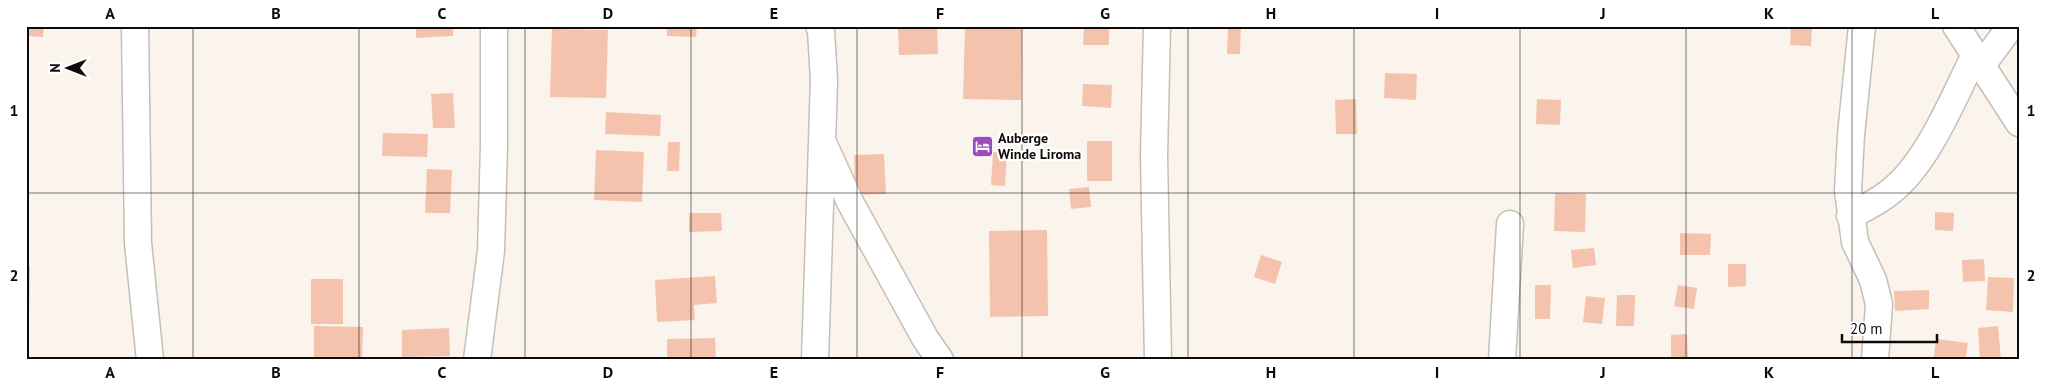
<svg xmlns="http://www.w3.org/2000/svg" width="2045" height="386" font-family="'PT Sans',sans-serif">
  <rect width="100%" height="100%" fill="#faf4ec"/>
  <path fill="#f5c3ad" d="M26 26H44L43 37 26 36Z
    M416 26H453V36L416 38Z
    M667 26H697L696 37 667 36Z
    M965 26H1022L1021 100 963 99Z
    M1084 26H1109V45H1083Z
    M1228 26H1241L1240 54H1227Z
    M1791 26H1812L1811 46 1790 45Z
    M937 28 938 54 899 55 898 29Z
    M552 29 608 30 606 98 550 97Z
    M1385 73 1417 74 1416 100 1384 98Z
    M1083 84 1112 85 1111 108 1082 106Z
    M453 93 455 128H433L431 94Z
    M1356 99 1357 134H1336L1335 100Z
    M1537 99 1561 100 1560 125 1536 124Z
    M606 112 661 115 660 136 605 134Z
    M383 133 428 134 427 157 382 156Z
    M1087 141H1112V181H1087Z
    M668 142H680L679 171H667Z
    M596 150 644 152 642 202 594 200Z
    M993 152 1007 153 1005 186 991 185Z
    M884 154 886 194 855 195 854 155Z
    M427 169 452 170 450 213H425Z
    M1089 187 1091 207 1071 209 1069 189Z
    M1555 193 1586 194 1585 232 1554 231Z
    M1935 212 1954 213 1953 231 1935 230Z
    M689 213H721L722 231 689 232Z
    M1047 230 1048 316 990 317 989 231Z
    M1680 233 1711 234 1710 255H1680Z
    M1594 248 1596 265 1573 268 1571 250Z
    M1261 255 1282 262 1275 284 1254 277Z
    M1984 259 1985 281 1963 282 1962 260Z
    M1728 264H1746V286L1728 287Z
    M26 266H30L29 318H26Z
    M715 276 717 303 694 305 695 320 657 322 655 280Z
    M1988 277 2014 278 2013 312 1986 310Z
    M311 279H343V324H311Z
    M1535 285H1551L1550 319H1535Z
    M1678 285 1697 288 1694 309 1674 306Z
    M1929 290V309L1895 311 1894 291Z
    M1617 295H1635L1634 326H1616Z
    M1586 296 1605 298 1602 324 1583 322Z
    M314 326 363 327 362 360H314Z
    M1998 326 2001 360H1980L1978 328Z
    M449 328 450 356 402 357V330Z
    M1687 334 1688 360H1671V335Z
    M715 338 716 360H667V339Z
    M1936 339 1968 343 1965 360 1934 357Z"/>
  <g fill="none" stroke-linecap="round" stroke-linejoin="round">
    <defs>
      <path id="street" d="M135 26 138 243 150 360
        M1157 26 1154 156 1158 360
        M1862 26 1851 135 1848 191 1855 242 1873 280 1879 304 1875 360
        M1956 26 2019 123
        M1982 65 2011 26
        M824 145 850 202 925 338 940 360
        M1850 216C1863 209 1878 202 1890 192 1928 163 1953 98 1975 55
        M477 360 491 251 494 145V26
        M815 360 824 80 821 31 819 26
        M1502 360 1510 224"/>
    </defs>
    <use href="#street" stroke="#c5bfb8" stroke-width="29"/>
    <use href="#street" stroke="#fff" stroke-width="26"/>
  </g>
  <path fill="none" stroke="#0e0c0a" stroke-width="1" stroke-opacity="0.55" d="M193 26V360M359 26V360M525 26V360M691 26V360M857 26V360M1022 26V360M1188 26V360M1354 26V360M1520 26V360M1686 26V360M1852 26V360M26 193H2019"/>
  <defs>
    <symbol id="hotel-square" viewBox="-11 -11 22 22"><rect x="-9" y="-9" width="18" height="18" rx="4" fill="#9a4cbe" stroke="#fff"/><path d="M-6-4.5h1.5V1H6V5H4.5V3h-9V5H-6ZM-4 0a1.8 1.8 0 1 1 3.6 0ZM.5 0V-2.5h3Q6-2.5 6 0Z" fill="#fff"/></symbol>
  </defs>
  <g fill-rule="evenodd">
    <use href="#hotel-square" x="970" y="134" width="25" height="25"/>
  </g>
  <g text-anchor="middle" stroke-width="4.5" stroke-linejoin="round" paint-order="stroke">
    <g font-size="14" font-weight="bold" fill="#0e0c0a" stroke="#fff" text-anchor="start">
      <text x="998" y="143">Auberge<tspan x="998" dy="16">Winde Liroma</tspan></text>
    </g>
  </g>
  <rect width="2045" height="386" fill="none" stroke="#ffffff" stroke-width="55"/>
  <g transform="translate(68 68) rotate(270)" stroke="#ffffff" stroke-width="4" paint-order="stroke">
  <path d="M0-4L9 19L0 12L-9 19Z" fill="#0e0c0a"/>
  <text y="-8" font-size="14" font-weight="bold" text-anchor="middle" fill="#0e0c0a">N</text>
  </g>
  <path d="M1842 334v8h95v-8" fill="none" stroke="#0e0c0a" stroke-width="2.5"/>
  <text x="1850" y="334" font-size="15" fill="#0e0c0a" stroke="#ffffff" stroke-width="4" paint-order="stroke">20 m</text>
  <rect x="28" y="28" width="1990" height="330" fill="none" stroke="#0e0c0a" stroke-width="2"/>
  <g font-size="16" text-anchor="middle" font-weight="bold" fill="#0e0c0a">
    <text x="110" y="19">A</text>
    <text x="276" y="19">B</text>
    <text x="442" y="19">C</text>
    <text x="608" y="19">D</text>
    <text x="774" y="19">E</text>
    <text x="940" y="19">F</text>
    <text x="1105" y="19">G</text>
    <text x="1271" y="19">H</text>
    <text x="1437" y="19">I</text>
    <text x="1603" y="19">J</text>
    <text x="1769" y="19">K</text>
    <text x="1935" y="19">L</text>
    <text x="14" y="116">1</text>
    <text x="2031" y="116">1</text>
    <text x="14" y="281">2</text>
    <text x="2031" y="281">2</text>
    <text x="110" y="378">A</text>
    <text x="276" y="378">B</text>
    <text x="442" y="378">C</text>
    <text x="608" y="378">D</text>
    <text x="774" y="378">E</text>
    <text x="940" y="378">F</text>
    <text x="1105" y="378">G</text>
    <text x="1271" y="378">H</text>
    <text x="1437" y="378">I</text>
    <text x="1603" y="378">J</text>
    <text x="1769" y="378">K</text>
    <text x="1935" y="378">L</text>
  </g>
</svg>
